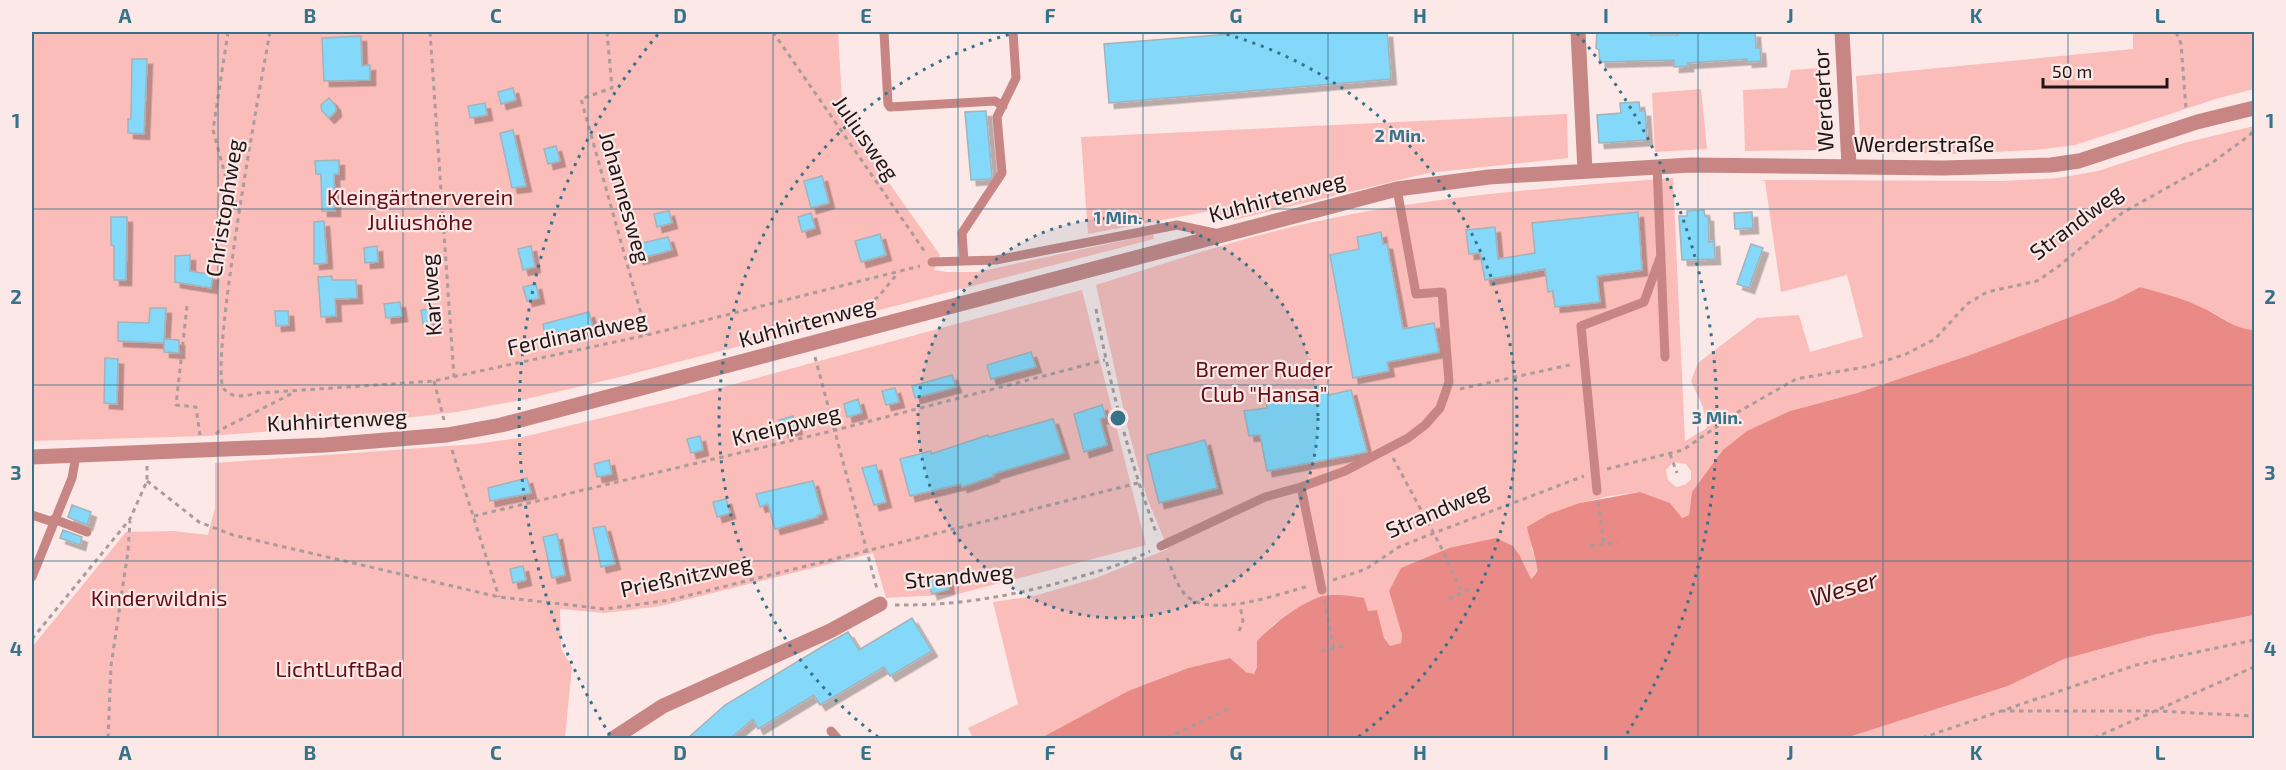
<svg xmlns="http://www.w3.org/2000/svg" width="2286" height="770" font-family="'Exo 2',sans-serif">
  <defs>
    <filter id="shadow"><feDropShadow dx="5.5" dy="5.5" stdDeviation="0" flood-color="#0004"/></filter>
  </defs>
  <rect width="100%" height="100%" fill="#fce8e6"/>
  <path fill="#fbbdb9" fill-rule="evenodd" d="M32 32H838L843 118 940 255 934 270 947 272H977L1153 234 1154 239 620 377 526 399 457 412 317 428 206 436 32 441Z
    M2133 32H2254V89L2219 98 2075 145 2035 150 1950 154 1861 151 1856 76 2133 49Z
    M1820 68 1827 150 1745 151 1743 90 1787 88 1791 70Z
    M1701 89 1707 149 1655 152 1652 93Z
    M1567 114 1568 158 1428 173 1234 220 1210 211 1088 234 1081 137Z
    M2254 126V330C2234 329 2221 315 2203 308 2183 299 2161 294 2140 287L2115 300 1967 356 1857 393 1790 411 1706 475 1692 492 1689 515 1681 518 1670 503 1640 492 1610 496 1580 503 1531 547C1536 560 1542 568 1531 579L1520 556 1449 548 1402 568 1389 591 1402 635 1401 643 1390 647 1384 638 1377 610 1368 611 1321 597 1274 624 1257 641V667L1254 674 1246 672 1230 658 1188 668 1128 691 1041 738H973L968 728 1018 704 993 602 1034 596 1096 578 1168 549 1147 498 1128 429 1096 285C1172 261 1249 235 1328 219 1442 195 1557 187 1673 178L1685 441 1707 428 1703 407 1691 381 1698 363 1757 318 1799 315 1810 352 1863 337 1847 275 1781 292 1765 181 1760 180 2004 181 2058 178 2098 171 2184 143ZM1673 462 1686 464 1691 471V479L1685 485 1676 487 1668 480 1666 470Z
    M1082 290 1146 545 958 594 886 598 873 553 661 606 605 613 560 609 561 649 572 667 565 738H32V647L126 532 173 531 208 535 215 508V463L476 444 519 438 675 400Z
    M2254 615V738H1846L2008 686 2064 659 2153 635Z"/>
  <path fill="#ea8a86" d="M2140 287C2162 293 2182 298 2203 308 2221 316 2234 329 2254 330V615L2153 635 2064 659 2008 686 1846 738H1041L1128 691 1188 668 1230 658 1246 672 1254 674 1257 667V641C1272 625 1299 604 1320 597 1333 593 1351 596 1364 598L1368 611 1377 610 1384 638 1390 646 1401 643 1402 635 1389 591 1401 568 1449 548 1496 538 1513 546 1520 556 1531 579C1534 576 1536 574 1537 571 1539 567 1528 534 1527 527L1549 514 1580 503 1640 492 1670 503 1682 518 1689 515 1692 492 1723 450 1747 431 1790 411 1857 393 1967 356 2115 300Z"/>
  <path fill="#84d9fa" stroke="#a2b3bb" stroke-width="1.5" filter="url(#shadow)" d="M1256 32H1387L1391 79 1109 103 1104 44Z
    M1597 32H1650V35H1678L1677 32H1755L1756 48H1760L1761 61 1747 62V59L1688 63V66L1674 67V60L1600 62 1599 50 1596 48Z
    M361 36 362 66 370 65V80L324 81 322 38Z
    M132 59H147L144 134 128 133V119H131Z
    M513 88 516 100 501 104 498 92Z
    M329 98 335 105 336 111 329 118 322 111 321 105Z
    M1639 102 1640 111H1645L1647 140 1599 143 1597 115 1621 113 1620 103Z
    M485 103 487 115 470 118 468 106Z
    M986 111 992 177 990 179 971 180 965 112Z
    M513 130 526 186 512 188 500 133Z
    M556 146 560 161 548 164 544 149Z
    M339 160V174H334L335 211H322L321 174H316L315 161Z
    M822 176 829 203 811 208 804 181Z
    M1704 210 1705 216H1708L1709 242 1714 241 1715 259 1682 260 1679 216H1687V211Z
    M669 211 672 223 657 227 654 214Z
    M1638 212 1642 270 1597 276 1600 302 1555 307 1553 291 1548 292 1545 269 1485 280 1480 253 1469 254 1466 230 1495 227 1498 259 1535 253 1532 223Z
    M1752 212 1753 228 1735 229 1734 213Z
    M811 213 815 228 802 232 798 217Z
    M111 217H127L126 280H114V246L111 245Z
    M324 221 327 263 314 264V222Z
    M1381 232 1383 244H1387L1403 329 1434 323 1439 352 1387 362 1389 371 1353 378 1330 255 1359 249 1357 237Z
    M880 234 886 255 861 262 855 241Z
    M668 237 672 250 638 259 634 245Z
    M1751 244 1763 248 1749 288 1737 284Z
    M377 246 378 262 365 263 364 248Z
    M531 246 535 267 523 270 518 249Z
    M190 255V271L213 275 211 288 175 282V256Z
    M332 276V280H356L357 298 335 299 336 316 321 317 318 277Z
    M536 284 539 298 527 301 523 287Z
    M400 302 402 316 386 318 384 304Z
    M150 308H166L164 343 118 341V322L149 323Z
    M435 309 436 323 423 324 421 310Z
    M275 311H288L289 325 276 326Z
    M589 312 593 328 580 331 579 328 545 335 543 324Z
    M164 339 179 340V353L164 352Z
    M1031 352 1036 367 991 379 987 365Z
    M105 358 118 359 117 404 104 403Z
    M952 375 956 387 915 398 912 386Z
    M895 388 899 402 886 405 882 391Z
    M1327 389 1329 395 1351 390 1367 452 1267 471 1260 435 1249 436 1244 411 1267 408 1266 401Z
    M858 399 862 413 847 417 844 404Z
    M1102 405 1106 417 1100 419 1107 445 1084 452 1074 414Z
    M793 416 797 429 783 432 779 420Z
    M1053 419 1064 453 993 474 994 476 962 487 961 484 910 496 900 459 931 451V454L988 435 989 437Z
    M700 436 703 450 691 453 687 439Z
    M1205 440 1217 488 1159 503 1147 455Z
    M609 460 612 474 597 477 594 464Z
    M876 465 886 502 874 505 862 468Z
    M527 478 531 493 490 501 488 488Z
    M813 481 822 514 817 515 818 517 775 529 768 504 760 507 756 494Z
    M726 499 730 513 717 517 713 502Z
    M72 505 91 512 87 525 68 517Z
    M605 526 615 564 601 567 593 528Z
    M63 530 82 537 80 545 60 538Z
    M557 534 565 575 552 578 543 537Z
    M523 566 526 580 513 583 510 569Z
    M947 575 949 589 932 594 928 581Z
    M912 618 932 651 890 676 884 667 820 705 814 695 758 729 753 719 731 738H688L725 705 830 642 848 632 859 650Z"/>
  <g fill="none" stroke-linecap="round" stroke-linejoin="round">
    <path stroke="#ab9c9b" stroke-width="3" stroke-dasharray="4.5 4.5" stroke-linecap="butt" d="M228 32 213 130 227 182 239 211
      M270 32C262 75 208 370 224 389 233 400 248 395 259 393L434 381 647 335 920 266
      M430 32 454 377
      M607 32 612 88 581 99 647 335
      M773 32 925 252
      M2176 32 2181 44 2186 109
      M187 306 176 405 196 407 200 435
      M1096 309C1110 386 1130 462 1157 535
      M853 316 878 297 898 273
      M815 357 877 589
      M434 381 444 420
      M1460 389 1574 364
      M216 434 220 430 295 392
      M452 450 499 597
      M1670 454 1677 473
      M1393 458 1440 545 1462 593
      M1607 469 1683 450 1738 412 1796 379 1870 366 1906 354 1935 339 1967 304 1987 292 2037 281 2059 266 2122 213 2213 162 2250 135 2254 129
      M147 481 199 522 233 535 499 597 605 609 670 600 1138 483
      M1598 502 1604 544
      M474 516 836 430 1105 360
      M1590 546 1618 542
      M1167 558C1172 569 1176 583 1183 592 1205 622 1281 593 1309 586
      M1333 580 1366 569 1399 547 1434 533 1584 476
      M1449 599 1474 587
      M1324 600 1334 648
      M895 605C956 606 1014 596 1072 579 1099 571 1125 564 1150 551
      M1239 631 1243 621 1240 605
      M32 639 130 519 147 481V466
      M1321 651 1347 645
      M2001 711H2156L2254 716
      M108 738 111 666 128 551 130 521
      M1167 738 1228 709
      M1922 738 2136 665 2254 640
      M2094 738 2254 667
      M2253 738H2254"/>
    <path stroke="#c78683" stroke-width="9" d="M884 32 888 104 890 107 995 101 1003 106
      M1657 166 1665 357
      M964 261 962 233 1002 173 997 117 1016 78 1013 32
      M932 262 996 260 1177 225 1219 234
      M1597 491 1581 326 1644 302 1661 255
      M32 515 53 522
      M54 519 87 532
      M1161 546 1265 497 1301 487
      M32 577 72 478 76 456
      M1322 590 1301 487 1345 471 1408 438 1425 425 1440 408 1449 382 1442 292 1416 294 1397 189
      M831 731 837 738"/>
    <path stroke="#c78683" stroke-width="15" d="M1578 32 1585 171
      M1842 32 1849 166
      M32 457 325 445 447 435 501 425 1397 189 1489 177 1691 165 1943 168 2051 165 2079 161 2197 122 2254 108
      M614 738 663 706 830 631 880 604"/>
  </g>
  <path fill="none" stroke="#36738a" stroke-width="1.5" stroke-opacity="0.55" d="M218 32V738M403 32V738M588 32V738M773 32V738M958 32V738M1143 32V738M1328 32V738M1513 32V738M1698 32V738M1883 32V738M2068 32V738M32 209H2254M32 385H2254M32 561H2254"/>
  <circle cx="1118" cy="418" r="200" fill="#36738a" fill-opacity=".12"/>
  <g fill="none" stroke="#36738a" stroke-width="3" stroke-dasharray="3 6">
    <circle cx="1118" cy="418" r="200"/>
    <path d="M878 737A399 399 0 0 1 1018 32M1218 32A399 399 0 0 1 1358 737"/>
    <path d="M610 735A599 599 0 0 1 659 33M1577 33A599 599 0 0 1 1626 735"/>
  </g>
  <g text-anchor="middle" stroke-width="4.5" stroke-linejoin="round" paint-order="stroke">
    <g font-size="22" fill="#1d1716" stroke="#fce8e6">
      <text transform="translate(1823 100) rotate(-93)" y="8">Werdertor</text>
      <text transform="translate(866 138) rotate(55)" y="8">Juliusweg</text>
      <text x="1924" y="152">Werderstraße</text>
      <text transform="translate(625 197) rotate(74)" y="8">Johannesweg</text>
      <text transform="translate(1277 197) rotate(-15)" y="8">Kuhhirtenweg</text>
      <text transform="translate(224 208) rotate(-81)" y="8">Christophweg</text>
      <text transform="translate(2076 222) rotate(-37)" y="8">Strandweg</text>
      <text transform="translate(431 295) rotate(-94)" y="8">Karlweg</text>
      <text transform="translate(807 322) rotate(-15)" y="8">Kuhhirtenweg</text>
      <text transform="translate(577 333) rotate(-12)" y="8">Ferdinandweg</text>
      <text transform="translate(337 420) rotate(-3)" y="8">Kuhhirtenweg</text>
      <text transform="translate(786 425) rotate(-14)" y="8">Kneippweg</text>
      <text transform="translate(1437 510) rotate(-23)" y="8">Strandweg</text>
      <text transform="translate(686 576) rotate(-12)" y="8">Prießnitzweg</text>
      <text transform="translate(959 576) rotate(-5)" y="8">Strandweg</text>
    </g>
    <g font-size="22" fill="#640d15" stroke="#fce8e6">
      <text x="420" y="205">Kleingärtnerverein<tspan x="420" dy="25">Juliushöhe</tspan></text>
      <text x="1264" y="377">Bremer Ruder<tspan x="1264" dy="25">Club "Hansa"</tspan></text>
      <text x="159" y="606">Kinderwildnis</text>
      <text x="339" y="677">LichtLuftBad</text>
    </g>
    <g font-size="24" font-style="italic" fill="#4d1113" stroke="#fce8e6">
      <text transform="translate(1844 589) rotate(-17)" y="8">Weser</text>
    </g>
  </g>
  <circle cx="1118" cy="418" r="9" fill="#36738a" stroke="#fce8e6" stroke-width="3"/>
  <g font-size="18" text-anchor="middle" font-weight="bold" fill="#36738a" stroke="#fce8e6" stroke-width="4.5" stroke-linejoin="round" paint-order="stroke">
    <text x="1400" y="142">2 Min.</text>
    <text x="1118" y="224">1 Min.</text>
    <text x="1717" y="424">3 Min.</text>
  </g>
  <rect width="2286" height="770" fill="none" stroke="#fce8e6" stroke-width="66"/>
  <path d="M2043 78v9h124v-9" fill="none" stroke="#1d1716" stroke-width="3"/>
  <text x="2052" y="78" font-size="18" fill="#1d1716" stroke="#fce8e6" stroke-width="4.5" paint-order="stroke">50 m</text>
  <rect x="33" y="33" width="2220" height="704" fill="none" stroke="#36738a" stroke-width="2"/>
  <g font-size="20" text-anchor="middle" font-weight="bold" fill="#36738a">
    <text x="125" y="23">A</text>
    <text x="310" y="23">B</text>
    <text x="496" y="23">C</text>
    <text x="680" y="23">D</text>
    <text x="866" y="23">E</text>
    <text x="1050" y="23">F</text>
    <text x="1236" y="23">G</text>
    <text x="1420" y="23">H</text>
    <text x="1606" y="23">I</text>
    <text x="1790" y="23">J</text>
    <text x="1976" y="23">K</text>
    <text x="2160" y="23">L</text>
    <text x="16" y="128">1</text>
    <text x="2270" y="128">1</text>
    <text x="16" y="304">2</text>
    <text x="2270" y="304">2</text>
    <text x="16" y="480">3</text>
    <text x="2270" y="480">3</text>
    <text x="16" y="656">4</text>
    <text x="2270" y="656">4</text>
    <text x="125" y="760">A</text>
    <text x="310" y="760">B</text>
    <text x="496" y="760">C</text>
    <text x="680" y="760">D</text>
    <text x="866" y="760">E</text>
    <text x="1050" y="760">F</text>
    <text x="1236" y="760">G</text>
    <text x="1420" y="760">H</text>
    <text x="1606" y="760">I</text>
    <text x="1790" y="760">J</text>
    <text x="1976" y="760">K</text>
    <text x="2160" y="760">L</text>
  </g>
</svg>
